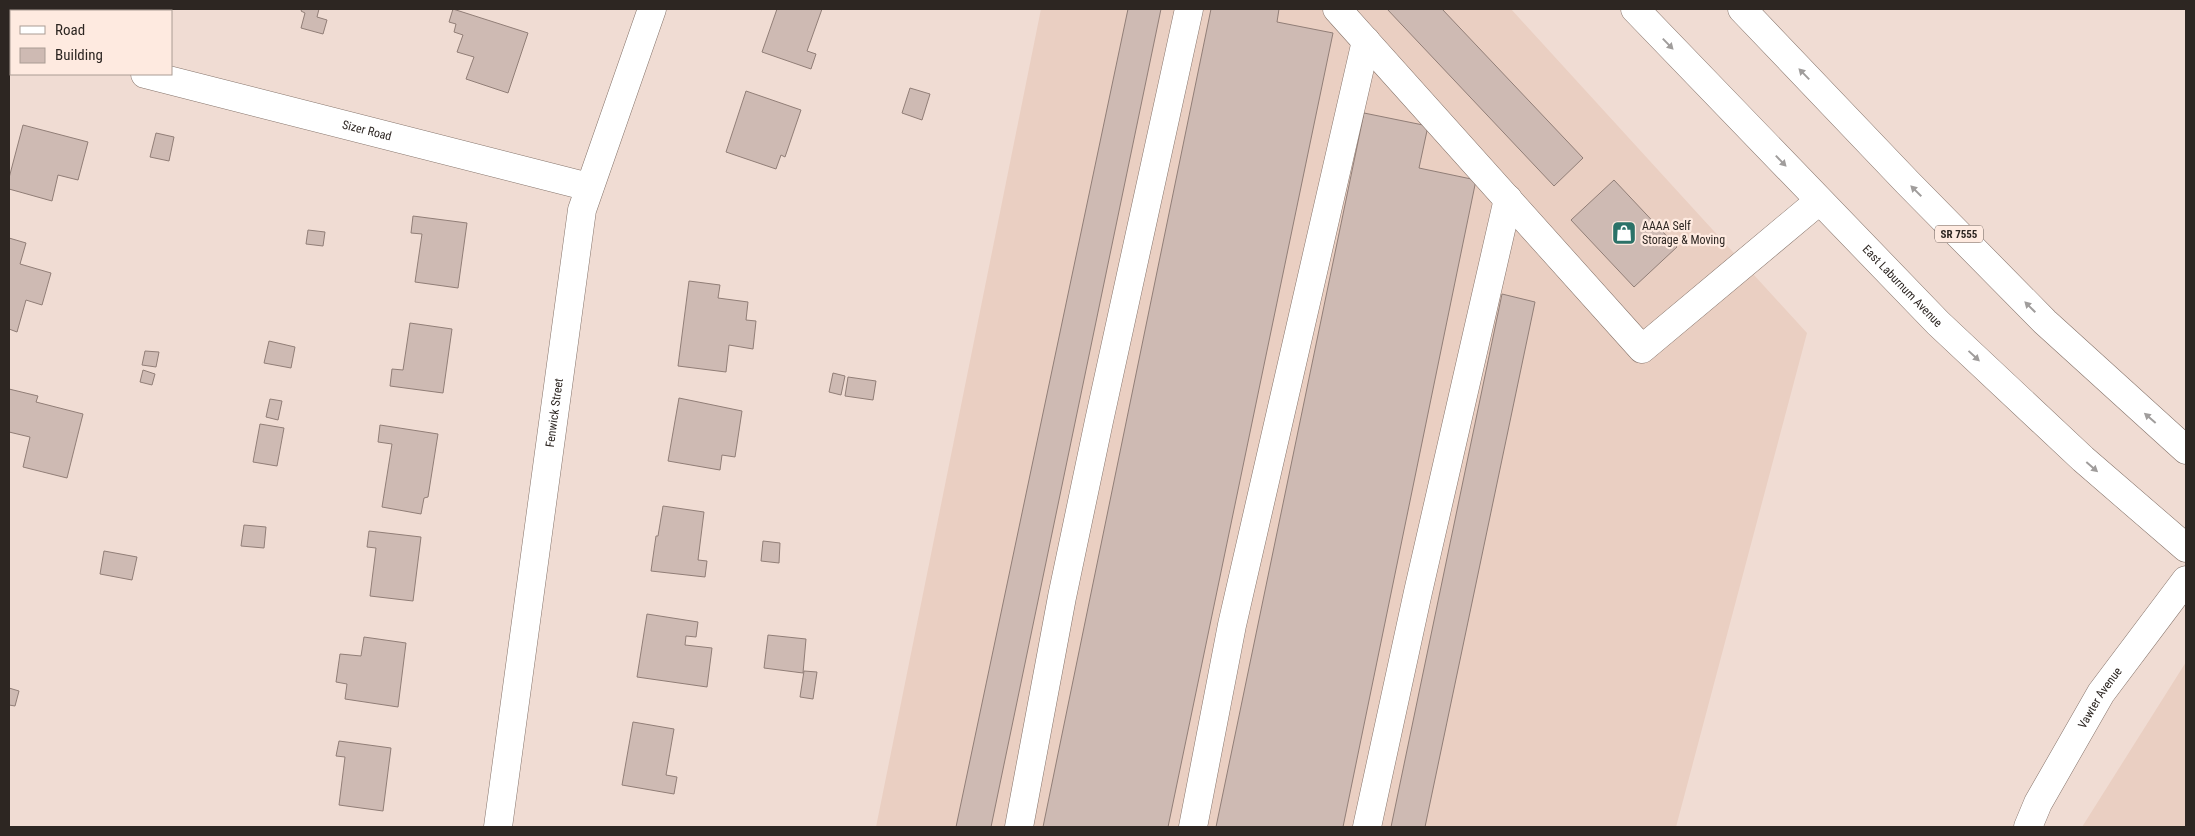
<svg xmlns="http://www.w3.org/2000/svg" width="2195" height="836" font-family="'Roboto Condensed',sans-serif">
  <rect width="100%" height="100%" fill="#f0dcd3"/>
  <path fill="#eacfc2" d="M1041 9H1511L1807 333 1676 827H876Z
    M2186 662V827H2082Z"/>
  <path fill="#cebab3" stroke="#917e77" d="M302 9H319L317 17 327 20 323 34 301 28 305 13 301 11Z
    M453 9 528 33 508 93 466 79 474 57 457 52 463 35 454 32 456 24 449 22Z
    M777 9H822L807 51 816 54 811 69 762 52Z
    M1128 9H1161L991 827H956Z
    M1211 9H1279L1277 22 1333 33 1168 827H1043Z
    M1387 9H1442L1583 158 1554 186Z
    M910 88 930 94 922 120 902 113Z
    M746 91 801 110 785 157 781 155 776 169 726 152Z
    M1364 113 1428 126 1419 168 1476 180 1343 827H1216Z
    M23 125 88 142 78 180 58 175 52 201 9 189V178Z
    M156 133 174 137 169 161 150 157Z
    M1614 180 1677 247 1634 287 1571 220Z
    M413 216 467 223 458 288 415 282 422 234 411 233Z
    M308 230 325 232 323 246 306 244Z
    M9 238 26 243 20 264 51 273 42 305 26 300 17 332 9 329Z
    M689 281 720 285 718 298 748 302 746 320 756 321 753 349 729 345 726 372 678 366Z
    M1502 294 1535 302 1425 827H1391Z
    M410 323 452 329 443 393 390 386 392 369 403 370Z
    M269 341 295 347 291 368 264 363Z
    M145 351 159 352 156 367 142 365Z
    M143 370 155 374 152 385 140 382Z
    M833 373 845 376 841 395 829 392Z
    M848 377 876 381 873 400 845 396Z
    M9 389 38 396 36 402 83 414 67 478 23 467 30 437 9 432Z
    M679 398 742 411 735 457 722 455 720 470 668 461Z
    M270 399 282 401 278 420 266 417Z
    M260 424 284 428 277 466 253 462Z
    M380 425 438 434 428 497 424 498 421 514 382 507 392 444 378 442Z
    M663 506 704 512 698 560 707 561 705 577 651 571 656 536H658Z
    M244 525 266 527 264 548 241 546Z
    M369 531 421 537 413 601 370 596 376 548 367 547Z
    M763 541 780 543 779 563 761 561Z
    M104 551 137 557 132 580 100 574Z
    M647 614 698 622 696 637 686 636 685 645 712 648 707 687 637 677Z
    M768 635 806 639 803 673 764 668Z
    M364 637 406 643 398 707 345 699 347 684 336 682 340 654 361 656Z
    M804 671 817 672 813 699 800 697Z
    M9 688 19 691 15 706 9 705Z
    M633 722 674 729 666 775 677 777 674 794 622 785Z
    M339 741 391 748 383 811 339 805 345 757 336 756Z"/>
  <g fill="none" stroke-linecap="round" stroke-linejoin="round">
    <defs>
      <g id="minor">
        <path d="M1337 9 1642 349 1819 201"/>
        <path d="M9 39 11 40"/>
        <path id="s1" d="M145 74 589 187"/>
        <path id="s2" d="M498 827 582 210 652 9"/>
        <path d="M1019 827 1062 597 1099 421 1189 9"/>
        <path d="M1193 827 1232 625 1366 41"/>
        <path d="M1367 827 1418 592 1508 199"/>
        <path id="s3" d="M2028 827 2038 803 2101 693 2186 580"/>
      </g>
      <g id="major">
        <path id="s4" d="M1635 9 1938 323 2083 459 2186 548"/>
        <path d="M1742 9 1908 183 2045 322 2186 450"/>
      </g>
    </defs>
    <use href="#minor" stroke="#85736a" stroke-width="29"/>
    <use href="#major" stroke="#85736a" stroke-width="29"/>
    <use href="#minor" stroke="#fff" stroke-width="28"/>
    <use href="#major" stroke="#fff" stroke-width="28"/>
  </g>
  <defs><path id="oneway-solid" d="M-6-.8H1V-3.2L6.5 0L1 3.2V.8H-6Z" transform="scale(1.25)"/></defs>
  <g fill="#a09d9c">
    <use href="#oneway-solid" transform="translate(1668 44) rotate(46)"/>
    <use href="#oneway-solid" transform="translate(1804 74) rotate(-134)"/>
    <use href="#oneway-solid" transform="translate(1781 161) rotate(46)"/>
    <use href="#oneway-solid" transform="translate(1916 191) rotate(-135)"/>
    <use href="#oneway-solid" transform="translate(2030 307) rotate(-135)"/>
    <use href="#oneway-solid" transform="translate(1974 356) rotate(43)"/>
    <use href="#oneway-solid" transform="translate(2150 418) rotate(-139)"/>
    <use href="#oneway-solid" transform="translate(2092 467) rotate(41)"/>
  </g>
  <defs>
    <symbol id="shop-square" viewBox="-11 -11 22 22"><rect x="-9" y="-9" width="18" height="18" rx="4" fill="#2b7268" stroke="#feeae0"/><path d="M-5-2.5h2.3a2.7 3.5 0 0 1 5.4 0H5L5.5 6h-11ZM-1.5-2.5h3a1.5 2.3 0 0 0-3 0Z" fill="#fff"/></symbol>
  </defs>
  <g fill-rule="evenodd">
    <use href="#shop-square" x="1610" y="219" width="28" height="28"/>
  </g>
  <g text-anchor="middle" stroke-width="4.5" stroke-linejoin="round" paint-order="stroke">
    <rect fill="#feeae0" stroke="#6c615b" stroke-width="1" x="1935" y="225.5" width="48" height="17" rx="4"/>
    <g font-size="11" font-weight="bold" fill="#2d2622">
      <text x="1959" y="238">SR 7555</text>
    </g>
    <g font-size="12" fill="#2d2622" stroke="#feeae0">
      <text dy="4" stroke="none"><textPath href="#s1" startOffset="229">Sizer Road</textPath></text>
      <text dy="4" stroke="none"><textPath href="#s4" startOffset="385">East Laburnum Avenue</textPath></text>
      <text dy="4" stroke="none"><textPath href="#s2" startOffset="418">Fenwick Street</textPath></text>
      <text dy="4" stroke="none"><textPath href="#s3" startOffset="148">Vawter Avenue</textPath></text>
    </g>
    <g font-size="12" fill="#2d2622" stroke="#feeae0" text-anchor="start">
      <text x="1642" y="230">AAAA Self<tspan x="1642" dy="14">Storage &amp; Moving</tspan></text>
    </g>
  </g>
  <rect width="2195" height="836" fill="none" stroke="#2d2622" stroke-width="20"/>
  <rect x="10" y="10" width="162" height="65" fill="#feeae0" stroke="#aa9c94"/>
  <rect x="20" y="26" width="25" height="8" fill="#ffffff" stroke="#aa9c94"/>
  <text x="55" y="35" font-size="15" fill="#2d2622">Road</text>
  <rect x="20" y="48" width="25" height="15" fill="#cebab3" stroke="#aa9c94"/>
  <text x="55" y="60" font-size="15" fill="#2d2622">Building</text>
</svg>
